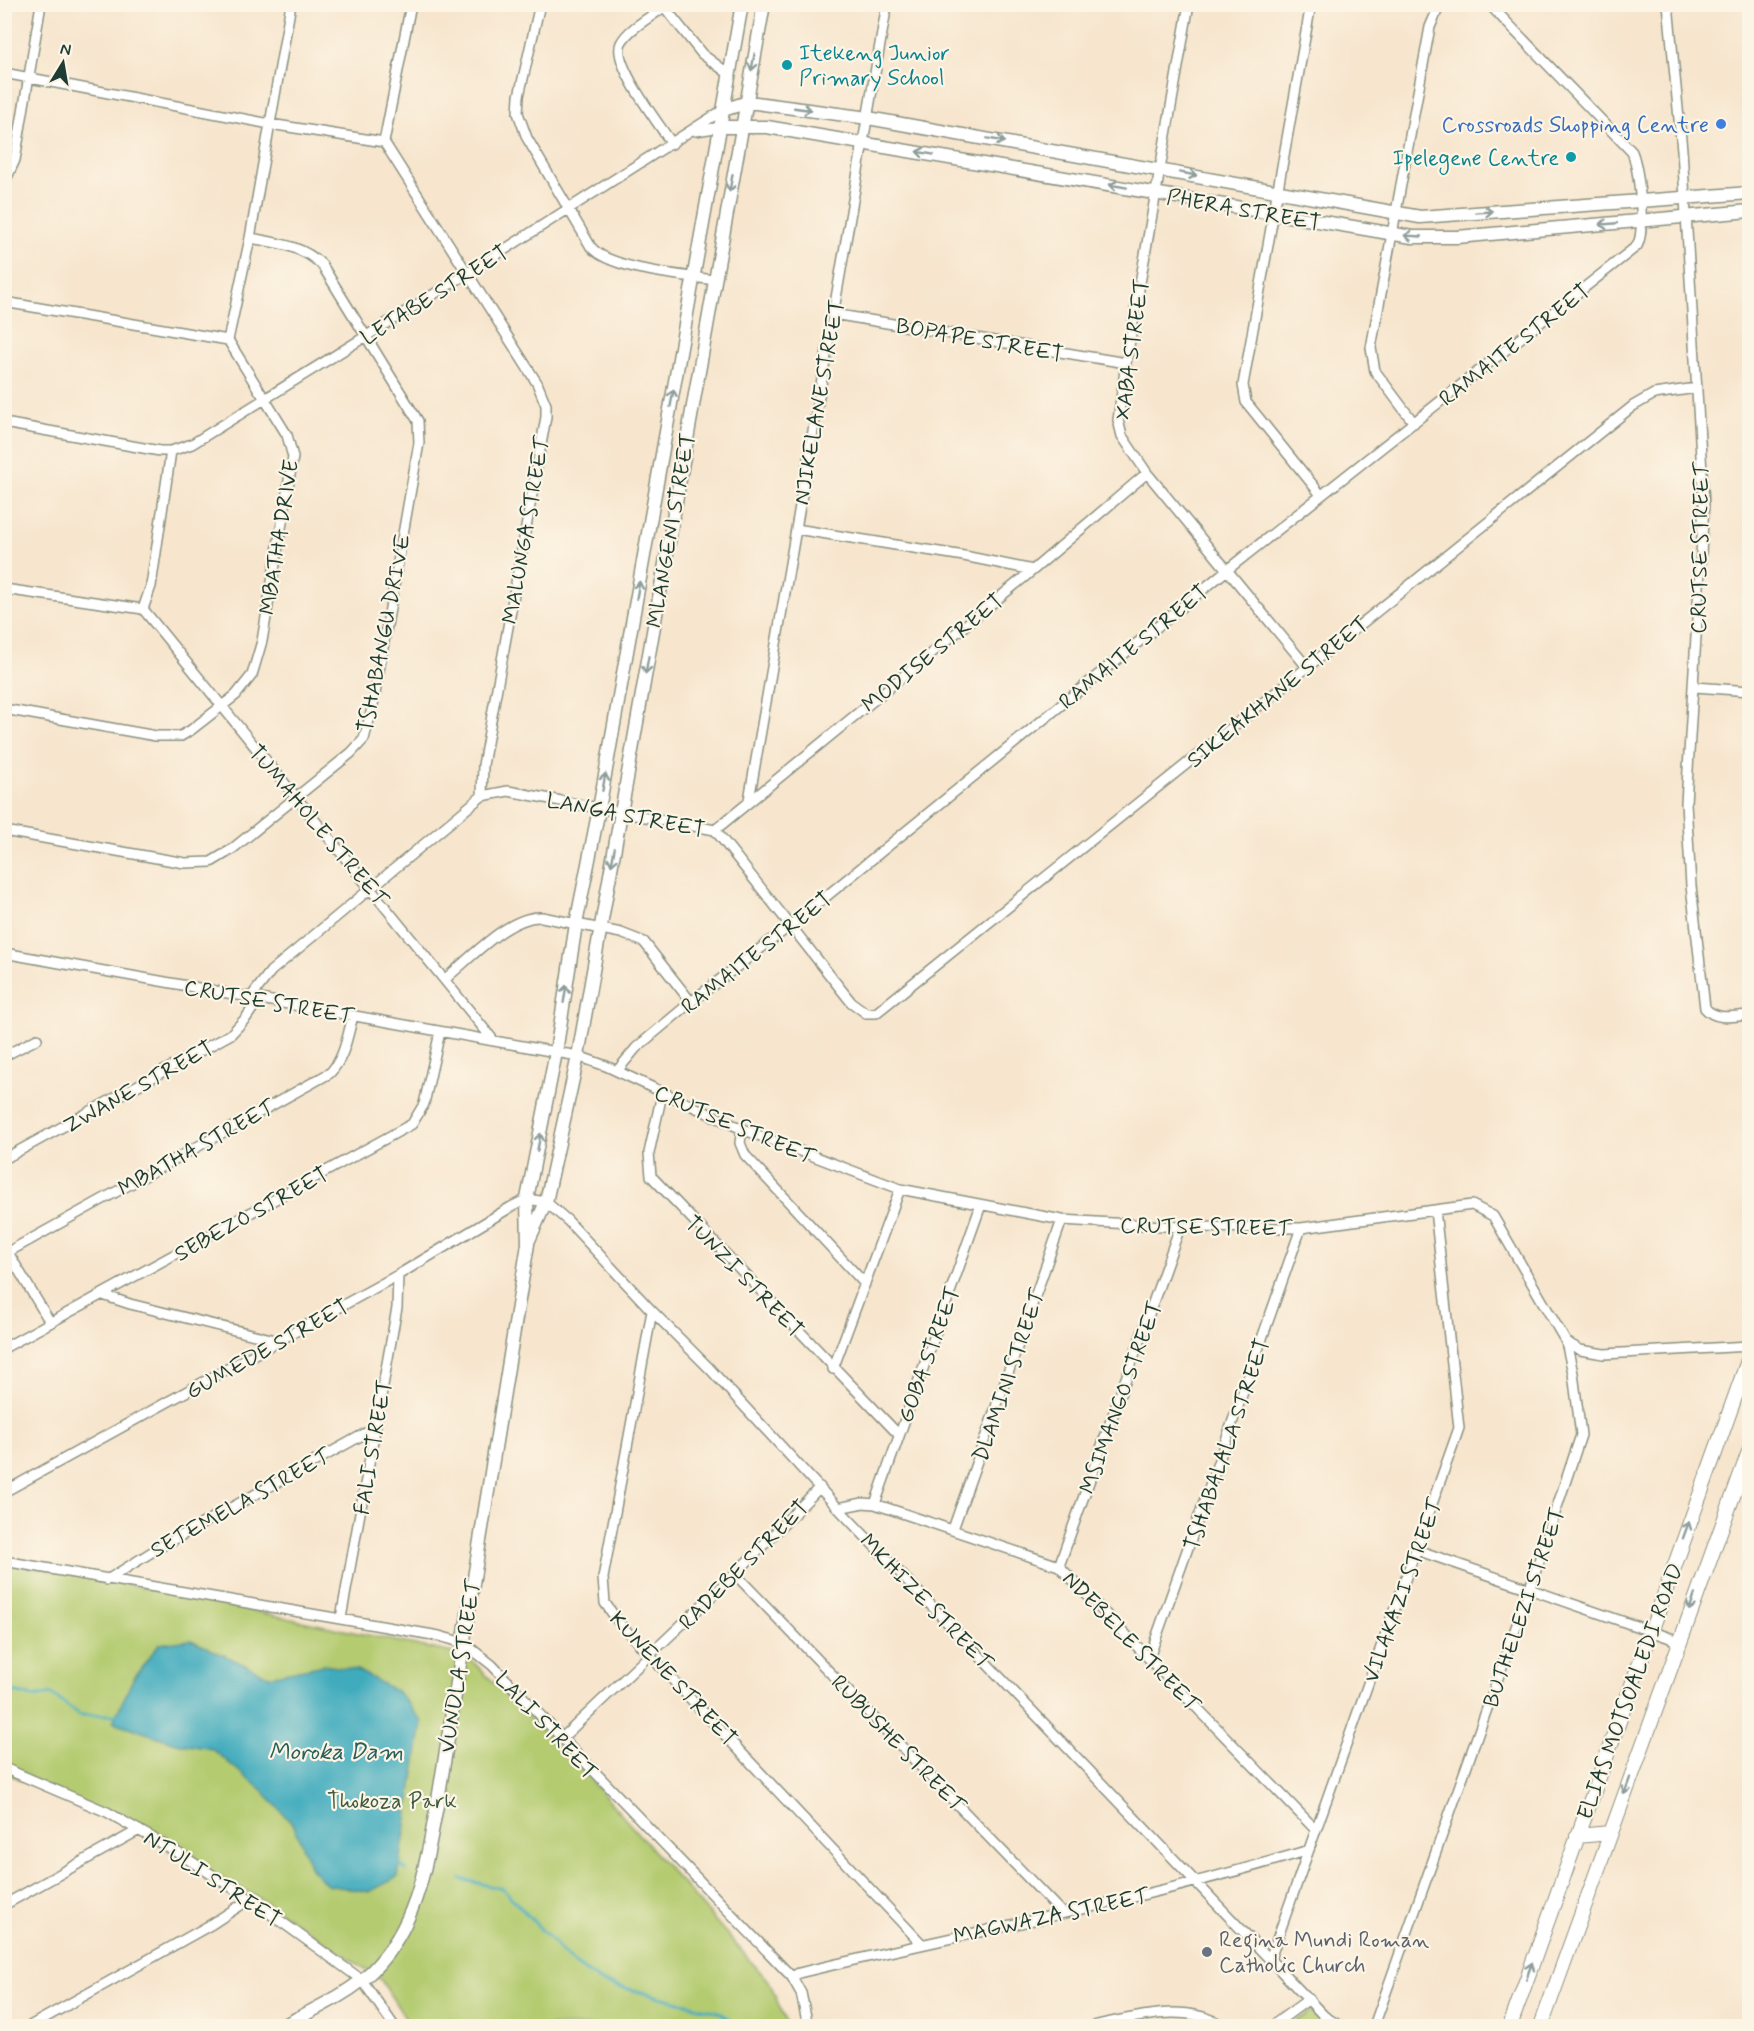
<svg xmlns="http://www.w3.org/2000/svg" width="1754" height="2031" font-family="Mynerve,sans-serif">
  <rect width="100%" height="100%" fill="#fcf5e5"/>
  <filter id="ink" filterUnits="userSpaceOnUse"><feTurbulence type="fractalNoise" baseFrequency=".0167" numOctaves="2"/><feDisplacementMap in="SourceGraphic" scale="12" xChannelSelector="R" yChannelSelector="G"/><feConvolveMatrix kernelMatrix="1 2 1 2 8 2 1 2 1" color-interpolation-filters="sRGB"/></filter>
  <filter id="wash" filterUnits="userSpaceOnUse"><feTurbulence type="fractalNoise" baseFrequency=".008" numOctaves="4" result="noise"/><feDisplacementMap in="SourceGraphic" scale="24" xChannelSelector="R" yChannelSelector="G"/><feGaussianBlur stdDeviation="1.35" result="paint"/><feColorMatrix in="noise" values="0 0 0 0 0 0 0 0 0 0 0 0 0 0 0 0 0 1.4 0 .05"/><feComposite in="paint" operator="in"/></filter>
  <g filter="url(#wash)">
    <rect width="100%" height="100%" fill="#f7e5cd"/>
    <path fill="#b4cb70" stroke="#6a8452" stroke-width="1.5" d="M4 1562 107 1580 467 1656 581 1769 770 1983 787 2026H410L381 1980 261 1899 183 1858 129 1825 5 1773Z
      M1311 2011 1329 2026H1286Z"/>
    <path fill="#3fabbd" stroke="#2f7478" stroke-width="1.5" d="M191 1640 269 1676 324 1665 357 1670 398 1692 422 1722 398 1877 369 1892 327 1885 311 1868 294 1826 263 1791 212 1749 176 1743 113 1722 133 1679 159 1644Z"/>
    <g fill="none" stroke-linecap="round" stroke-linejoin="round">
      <path stroke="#3fabbd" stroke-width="3" d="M4 1689 33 1697 51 1694 80 1715H118
        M398 1863 406 1870
        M461 1879 503 1889 573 1963 601 1982 719 2012 737 2026"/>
    </g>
  </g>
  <g filter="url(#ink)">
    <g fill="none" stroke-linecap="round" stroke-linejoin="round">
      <defs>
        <path id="minor" d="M540 4 519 96 518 113 527 138 591 247C610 270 684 275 714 280
          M662 4 702 54 729 74
          M1189 4 1126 363 1118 420 1122 436 1147 473 1307 667
          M1311 4 1243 385 1246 402 1321 495
          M1668 4 1682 150 1704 504 1686 803 1691 886 1705 1008C1716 1021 1734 1016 1750 1015
          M664 7C651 17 629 28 621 43 611 63 660 125 672 144
          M4 73 270 124 384 142
          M696 131 721 127
          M4 184 15 160 41 4
          M4 302 228 340
          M833 314 1126 363
          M4 423 160 451H171L192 444 468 273 723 110
          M1414 423 1375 371 1371 348 1430 27 1440 4
          M796 529 964 556 1033 570
          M4 589 143 609
          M143 609 494 1041
          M143 609 151 586 171 451
          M1695 687 1750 691
          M4 709 156 736H181L191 730 236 695 252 675 262 641 293 457 287 435 228 340 250 238 291 4
          M482 796 508 791 715 830 851 1002 866 1013H876L1633 406 1654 394 1697 388
          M749 800 887 4
          M715 830 1033 570 1147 473
          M4 831 185 863 211 862 231 850 351 753 364 739 373 705 419 443 418 421 322 265C302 245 276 243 250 238
          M4 953 578 1056 606 1066 742 1129 900 1189 1062 1220 1180 1227 1301 1228 1472 1205 1493 1216 1566 1342 1573 1373 1581 1435 1530 1588 1374 2026
          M445 979C470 959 509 915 542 917L621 933 644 942 691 1002
          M251 997 271 971 482 796 483 765 546 417V405L537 383 384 142 411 4
          M4 1056 37 1039
          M617 1071 636 1048 691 1002 791 925 1227 570 1637 246C1646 231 1639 170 1632 152L1489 4
          M662 1094 649 1153 651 1176 899 1435
          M742 1129 740 1143 745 1155 865 1284
          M4 1159 231 1034 246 1018 259 999
          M4 1246 50 1322
          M8 1252 330 1073C345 1057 347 1037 353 1016
          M103 1295 130 1304 279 1341
          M652 1311 603 1578 605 1603 620 1624 921 1943
          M1566 1342 1580 1350 1604 1354 1750 1346
          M4 1348 412 1124 424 1104 440 1032
          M833 1369 900 1189
          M4 1492 398 1275 511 1207 527 1199 546 1202 568 1221 652 1311 709 1368 838 1508 1324 2016 1340 2026
          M875 1504 981 1205
          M838 1508 863 1503 875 1504 1059 1566 1316 1830
          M953 1529 1062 1220
          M1417 1550 1679 1641
          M4 1561 439 1636 464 1643 492 1665 792 1977 801 1993 808 2026
          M1059 1566 1180 1227
          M735 1574 1062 1913
          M107 1580 155 1550 375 1428
          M341 1618 397 1308 398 1275
          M1149 1658 1301 1228
          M561 1739 735 1574 820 1487
          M4 1768 107 1812 175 1851 250 1899 362 1980 394 2026
          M4 1905 139 1830
          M1270 1959 1459 1428 1435 1210
          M792 1977 799 1973C969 1932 1142 1901 1309 1850
          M30 2026 212 1924 250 1899
          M1093 2026C1136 2017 1184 2002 1224 2026
          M1272 2026 1309 1999"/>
        <path id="tertiary" d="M723 110 745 103H756L868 118 1420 217 1750 193
          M721 127H767L1412 237H1457L1750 211
          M529 1240 546 1202 578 1056 764 4
          M283 2026C312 2010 350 1994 373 1970 419 1923 426 1862 438 1800L528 1244 527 1199 556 1052 576 924 599 809 742 4"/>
        <path id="secondary" d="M1577 1836 1610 1833
          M1510 2026 1750 1355
          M1541 2026 1750 1449"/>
      </defs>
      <use href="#minor" stroke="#8b9180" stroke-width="12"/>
      <use href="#tertiary" stroke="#8b9180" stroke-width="15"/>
      <use href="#secondary" stroke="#8b9180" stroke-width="16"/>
      <use href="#minor" stroke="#fff" stroke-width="9"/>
      <use href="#tertiary" stroke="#fff" stroke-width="12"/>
      <use href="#secondary" stroke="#fff" stroke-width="14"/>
    </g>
    <defs><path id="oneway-shaft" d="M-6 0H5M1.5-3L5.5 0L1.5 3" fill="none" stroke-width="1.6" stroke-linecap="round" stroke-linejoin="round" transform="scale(1.5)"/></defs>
    <g stroke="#8f9e9a">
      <use href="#oneway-shaft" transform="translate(753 62) rotate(101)"/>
      <use href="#oneway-shaft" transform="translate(803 109) rotate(8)"/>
      <use href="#oneway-shaft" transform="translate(996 140) rotate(10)"/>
      <use href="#oneway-shaft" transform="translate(925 153) rotate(-170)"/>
      <use href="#oneway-shaft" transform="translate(1188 174) rotate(10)"/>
      <use href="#oneway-shaft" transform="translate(731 183) rotate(100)"/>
      <use href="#oneway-shaft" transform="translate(1118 186) rotate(-170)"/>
      <use href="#oneway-shaft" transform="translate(1484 212) rotate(-4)"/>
      <use href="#oneway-shaft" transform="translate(1608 224) rotate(175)"/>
      <use href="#oneway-shaft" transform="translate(1413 236) rotate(-177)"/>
      <use href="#oneway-shaft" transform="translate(672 398) rotate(-80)"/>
      <use href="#oneway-shaft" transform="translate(638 590) rotate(-80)"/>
      <use href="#oneway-shaft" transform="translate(647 665) rotate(100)"/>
      <use href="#oneway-shaft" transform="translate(604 782) rotate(-80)"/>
      <use href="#oneway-shaft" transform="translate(613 857) rotate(101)"/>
      <use href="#oneway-shaft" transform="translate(565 994) rotate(-81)"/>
      <use href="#oneway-shaft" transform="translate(539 1142) rotate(-79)"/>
      <use href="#oneway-shaft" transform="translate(1686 1530) rotate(-70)"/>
      <use href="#oneway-shaft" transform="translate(1692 1602) rotate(109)"/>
      <use href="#oneway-shaft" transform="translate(1627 1786) rotate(110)"/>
      <use href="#oneway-shaft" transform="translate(1529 1971) rotate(-71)"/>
    </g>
  </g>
  <g fill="#0f9aa8" stroke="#fcf5e5" stroke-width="2">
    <circle cx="787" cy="65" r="6"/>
    <circle cx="1571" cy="157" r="6"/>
  </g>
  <circle fill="#3f7fe0" stroke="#fcf5e5" stroke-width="2" cx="1721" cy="124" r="6"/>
  <circle fill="#6b7280" stroke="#fcf5e5" stroke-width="2" cx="1207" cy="1952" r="6"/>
  <g text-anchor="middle" stroke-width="4.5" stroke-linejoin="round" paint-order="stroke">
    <g font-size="22" fill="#0d838f" stroke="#fcf5e5" text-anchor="start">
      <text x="799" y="60">Itekeng Junior<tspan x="799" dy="25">Primary School</tspan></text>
      <text x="1559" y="165" text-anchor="end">Ipelegene Centre</text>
    </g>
    <g font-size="22" fill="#366cbe" stroke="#fcf5e5" text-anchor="end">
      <text x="1709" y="132">Crossroads Shopping Centre</text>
    </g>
    <g font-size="22" fill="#1f3d34" stroke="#fcf5e5">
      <text transform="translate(1244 209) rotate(10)" y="8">PHERA STREET</text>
      <text transform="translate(434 294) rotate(-32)" y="8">LETABE STREET</text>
      <text transform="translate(980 339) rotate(10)" y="8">BOPAPE STREET</text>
      <text transform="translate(1514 344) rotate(-38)" y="8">RAMAITE STREET</text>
      <text transform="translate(1131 349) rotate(-82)" y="8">XABA STREET</text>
      <text transform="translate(818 402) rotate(-80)" y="8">NJIKELANE STREET</text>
      <text transform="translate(525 530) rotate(-80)" y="8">MALUNGA STREET</text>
      <text transform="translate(670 530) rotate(-80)" y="8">MLANGENI STREET</text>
      <text transform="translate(278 537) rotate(-81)" y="8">MBATHA DRIVE</text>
      <text transform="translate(1699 548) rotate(-89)" y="8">CRUTSE STREET</text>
      <text transform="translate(383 633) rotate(-79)" y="8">TSHABANGU DRIVE</text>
      <text transform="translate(1133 646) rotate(-39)" y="8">RAMAITE STREET</text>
      <text transform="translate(932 652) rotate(-39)" y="8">MODISE STREET</text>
      <text transform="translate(1277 691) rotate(-39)" y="8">SIKEAKHANE STREET</text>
      <text transform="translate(626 814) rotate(11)" y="8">LANGA STREET</text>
      <text transform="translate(319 825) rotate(50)" y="8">TUMAHOLE STREET</text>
      <text transform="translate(756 952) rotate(-38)" y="8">RAMAITE STREET</text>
      <text transform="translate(269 1001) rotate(10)" y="8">CRUTSE STREET</text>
      <text transform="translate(138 1086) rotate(-29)" y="8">ZWANE STREET</text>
      <text transform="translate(735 1124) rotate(23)" y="8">CRUTSE STREET</text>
      <text transform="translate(196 1147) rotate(-29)" y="8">MBATHA STREET</text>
      <text transform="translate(251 1213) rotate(-29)" y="8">SEBEZO STREET</text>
      <text transform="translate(1206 1226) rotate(1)" y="8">CRUTSE STREET</text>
      <text transform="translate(745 1276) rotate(46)" y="8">TUNZI STREET</text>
      <text transform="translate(267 1348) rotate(-29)" y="8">GUMEDE STREET</text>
      <text transform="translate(928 1354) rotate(-70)" y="8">GOBA STREET</text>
      <text transform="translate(1008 1375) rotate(-71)" y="8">DLAMINI STREET</text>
      <text transform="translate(1120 1397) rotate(-70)" y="8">MSIMANGO STREET</text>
      <text transform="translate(1226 1444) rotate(-71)" y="8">TSHABALALA STREET</text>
      <text transform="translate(372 1447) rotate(-80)" y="8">FALI STREET</text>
      <text transform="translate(240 1502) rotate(-29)" y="8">SETEMELA STREET</text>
      <text transform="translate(743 1564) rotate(-45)" y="8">RADEBE STREET</text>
      <text transform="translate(1402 1590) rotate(-70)" y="8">VILAKAZI STREET</text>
      <text transform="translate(927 1601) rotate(46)" y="8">MKHIZE STREET</text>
      <text transform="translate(1523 1607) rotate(-71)" y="8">BUTHELEZI STREET</text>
      <text transform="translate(1132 1641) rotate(46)" y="8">NDEBELE STREET</text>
      <text transform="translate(459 1666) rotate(-81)" y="8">VUNDLA STREET</text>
      <text transform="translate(674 1678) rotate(47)" y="8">KUNENE STREET</text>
      <text transform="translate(1629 1691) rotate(-70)" y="8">ELIAS MOTSOALEDI ROAD</text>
      <text transform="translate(547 1725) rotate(47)" y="8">LALI STREET</text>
      <text transform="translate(899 1743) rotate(46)" y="8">RUBUSHE STREET</text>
      <text transform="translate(213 1878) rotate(33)" y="8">NTULI STREET</text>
      <text transform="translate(1051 1915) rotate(-12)" y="8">MAGWAZA STREET</text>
    </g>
    <g font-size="22" fill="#3d5940" stroke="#fcf5e5">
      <text x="392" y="1808">Thokoza Park</text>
    </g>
    <g font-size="22" fill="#5b616d" stroke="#fcf5e5" text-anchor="start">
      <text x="1219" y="1947">Regina Mundi Roman<tspan x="1219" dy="25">Catholic Church</tspan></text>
    </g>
    <g font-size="24" font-style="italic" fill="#295e5d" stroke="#fcf5e5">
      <text x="336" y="1759">Moroka Dam</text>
    </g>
  </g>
  <rect width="1754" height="2031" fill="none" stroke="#fcf5e5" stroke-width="24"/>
  <g transform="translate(63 63) rotate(11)" stroke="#fcf5e5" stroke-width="4.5" paint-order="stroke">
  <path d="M0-4.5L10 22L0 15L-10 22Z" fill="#1f3d34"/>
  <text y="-9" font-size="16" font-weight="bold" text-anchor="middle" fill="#1f3d34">N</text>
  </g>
</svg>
